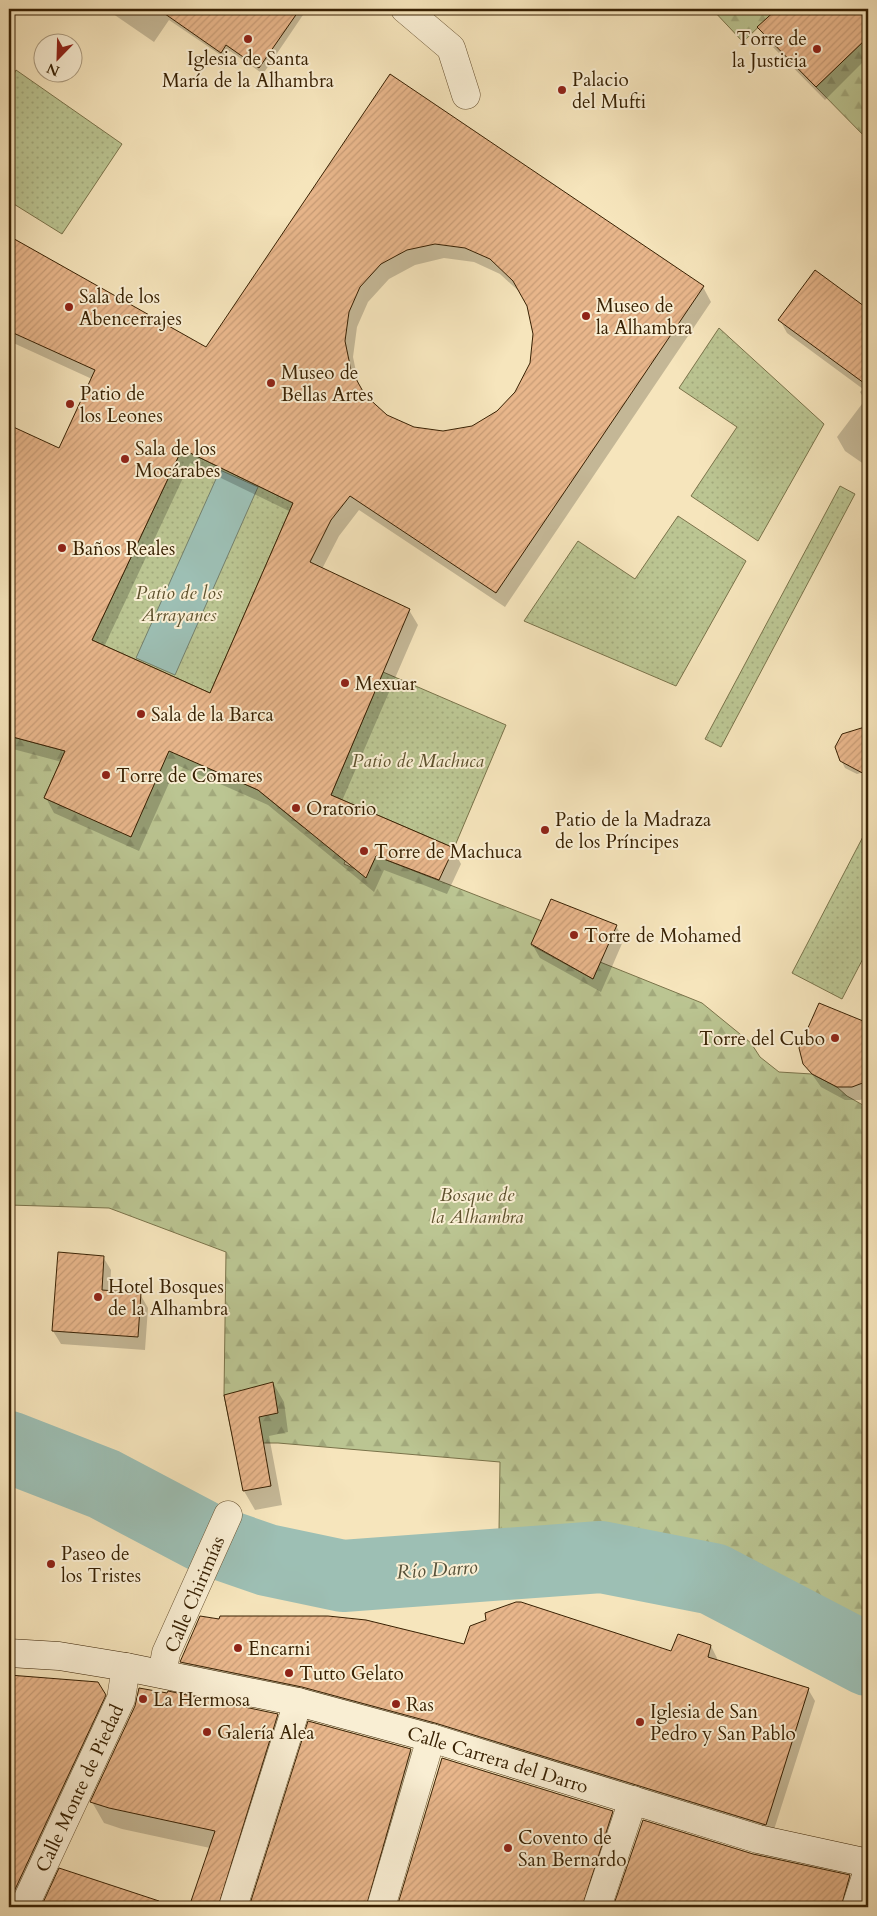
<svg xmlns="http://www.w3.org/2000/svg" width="877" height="1916" font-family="Cardo,serif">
  <defs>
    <pattern id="grass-dots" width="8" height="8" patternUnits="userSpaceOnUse" patternTransform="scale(1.25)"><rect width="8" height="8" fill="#bbc592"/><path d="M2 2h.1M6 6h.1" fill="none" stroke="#a2a97c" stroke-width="1.8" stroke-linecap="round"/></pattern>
    <pattern id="forest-firs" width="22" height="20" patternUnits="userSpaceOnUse" patternTransform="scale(1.25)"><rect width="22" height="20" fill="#bbc592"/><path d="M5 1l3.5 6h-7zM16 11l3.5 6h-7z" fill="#a2a97c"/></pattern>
    <pattern id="building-hatch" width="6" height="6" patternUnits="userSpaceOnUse" patternTransform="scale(1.25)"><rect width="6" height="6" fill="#e8b68b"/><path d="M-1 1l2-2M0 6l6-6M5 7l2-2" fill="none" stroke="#c89c76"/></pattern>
  </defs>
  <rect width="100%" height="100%" fill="#f6e5bc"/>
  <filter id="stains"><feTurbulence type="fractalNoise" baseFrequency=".004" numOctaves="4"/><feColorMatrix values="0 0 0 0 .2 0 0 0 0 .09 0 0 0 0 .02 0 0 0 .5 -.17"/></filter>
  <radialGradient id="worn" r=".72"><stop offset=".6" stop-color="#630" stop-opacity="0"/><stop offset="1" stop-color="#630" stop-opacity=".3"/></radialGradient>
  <path fill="url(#grass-dots)" stroke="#7a734a" d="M16 70 122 144 62 234 9 201V84Z
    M719 328 824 424 758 541 691 496 737 427 679 388Z
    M182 449 293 503 210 693 92 640Z
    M840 486 855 494 721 747 705 739Z
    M678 516 746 561 676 686 524 621 578 541 635 579Z
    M383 672 506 725 454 848 331 795Z
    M868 827V949L842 999 792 973Z"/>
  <path fill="url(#forest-firs)" stroke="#7a734a" d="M712 9H777L743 42Z
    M868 37V140L816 87Z
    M9 736 65 751 44 798 131 836 169 750 258 790 303 827 352 845 344 864 367 874 376 856 542 921 531 945 593 979 600 962 702 1003 751 1043 760 1057 779 1072 812 1074 837 1087 847 1096 868 1108V1625L721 1548 499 1532 500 1462 278 1443H264L235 1449 224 1395 226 1252 109 1208 9 1205Z"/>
  <path fill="#9dbfb4" stroke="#75806d" d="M220 470 258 487 175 675 136 658Z"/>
  <path fill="#0003" fill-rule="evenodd" d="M106 9H303L305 12 263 74 230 51 225 58 169 20 154 42Z
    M778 9H858L868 19V57L825 100 767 41 759 28Z
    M390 76 703 287 711 302 505 607 359 510 339 536 322 569 409 610 418 625 342 801 453 849 461 864 447 894 384 870 374 892 268 805 177 765 139 851 54 813 46 798 62 762 9 748V427L59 450 92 379 9 341V237L206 349ZM444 258 474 262 500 274 523 295 528 305 534 334 531 364 517 393 498 412 472 427 443 432 413 429 386 416 365 397 359 386 353 357 357 327 368 302 389 279 415 265ZM190 463 291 512 210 694 104 647Z
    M815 272 868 311V467L845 451 837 437 865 400 860 392 863 389 787 333 780 320Z
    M856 731 868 738V771L857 774 845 768 841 760Z
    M616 926 624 939 601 992 540 958 532 944Z
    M819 1004 868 1023V1097L860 1100H845L821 1087 804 1063Z
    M103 1257 111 1270 110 1292 140 1294 148 1308 145 1350 61 1344 53 1331Z
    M273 1383 284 1402 288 1432 269 1436 282 1505 255 1510 244 1491 225 1396Z
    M9 1574 13 1581 11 1618H9Z
    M465 1645 672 1652 711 1646 717 1658 716 1661 808 1689 815 1701 772 1836 188 1674 182 1662Z
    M9 1676 97 1683 117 1717 28 1907H9Z
    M277 1715 289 1736 235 1907H190L210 1848 122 1829 104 1823 92 1802Z
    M309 1723 411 1750 423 1771 383 1907H251Z
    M442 1759 612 1812 624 1833 599 1907H399Z
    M644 1821 753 1855 849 1876 861 1897 858 1907H615Z
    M60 1870 174 1907H43Z"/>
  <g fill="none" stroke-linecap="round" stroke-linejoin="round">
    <path stroke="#9dbfb4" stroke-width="72" d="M9 1447 104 1484 212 1541 267 1560 343 1576 601 1557 713 1579 868 1660"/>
  </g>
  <path fill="url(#building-hatch)" stroke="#382103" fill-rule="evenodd" d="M158 9H300L259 68 226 45 221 53Z
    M777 9H868V37L816 87 757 27Z
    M390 74 704 286 496 593 350 496 331 520 310 562 410 609 331 795 454 848 439 880 376 856 366 878 258 790 169 751 131 837 44 798 65 751 9 736V425L59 448 95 370 9 331V236L206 347ZM435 244 465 248 490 259 513 281 527 306 533 334 530 363 515 392 497 411 472 426 443 431 414 427 387 415 365 395 351 370 345 341 349 312 360 287 381 264 407 250ZM182 449 293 503 210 693 92 640Z
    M815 270 868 309V386L778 320Z
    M868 726V776L840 761 835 747 842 734Z
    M551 899 617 925 593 979 531 944Z
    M819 1003 868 1023V1081L852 1087H837L812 1074 803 1064 799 1048Z
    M58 1252 104 1256 102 1290 141 1293 138 1337 52 1331Z
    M273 1382 278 1413 259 1417 271 1486 243 1491 224 1395Z
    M516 1602H521L671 1651 678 1634 711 1645 708 1657 809 1688 766 1825 435 1723 302 1687 180 1662 200 1616 219 1619 220 1616H328L366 1620 464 1644 470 1626 486 1620 485 1613Z
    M9 1675 98 1682 106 1695 10 1900 9 1906Z
    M139 1688 167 1693 168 1691 278 1714 218 1907H189L215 1831 109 1808 90 1802 135 1706Z
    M308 1721 411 1749 366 1907H249Z
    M442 1758 613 1811 582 1907H397Z
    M643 1820 753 1854 850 1875 841 1907H613Z
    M59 1868 159 1901 158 1907H41Z"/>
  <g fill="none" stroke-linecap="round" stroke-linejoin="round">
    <defs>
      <path id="street" d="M405 9 451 48 466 95
        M162 1674 166 1653 228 1515
        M24 1907 121 1699 126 1667
        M233 1907 298 1702
        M381 1907 431 1738
        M597 1907 633 1800
        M856 1907 868 1870"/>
      <path id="secondary" d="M9 1653 59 1656 126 1667 298 1702 431 1738 758 1839 868 1863"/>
    </defs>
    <use href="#street" stroke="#685231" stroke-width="29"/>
    <use href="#secondary" stroke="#382103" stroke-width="29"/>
    <use href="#street" stroke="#f9eed3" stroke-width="28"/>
    <use href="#secondary" stroke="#f9eed3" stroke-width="28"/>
  </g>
  <g fill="#8f2418" stroke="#f9eed3" stroke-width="2">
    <circle cx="248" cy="39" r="5"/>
    <circle cx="817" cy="49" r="5"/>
    <circle cx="562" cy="90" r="5"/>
    <circle cx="69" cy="307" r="5"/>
    <circle cx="586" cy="316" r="5"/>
    <circle cx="271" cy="383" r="5"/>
    <circle cx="70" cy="404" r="5"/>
    <circle cx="125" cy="459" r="5"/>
    <circle cx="62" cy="548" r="5"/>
    <circle cx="345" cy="683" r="5"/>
    <circle cx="141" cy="714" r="5"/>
    <circle cx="106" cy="775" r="5"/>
    <circle cx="296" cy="808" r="5"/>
    <circle cx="545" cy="830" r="5"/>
    <circle cx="364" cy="851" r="5"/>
    <circle cx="574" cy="935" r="5"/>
    <circle cx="835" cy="1038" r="5"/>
    <circle cx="98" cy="1297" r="5"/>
    <circle cx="51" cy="1564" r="5"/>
    <circle cx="238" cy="1648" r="5"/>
    <circle cx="289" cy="1673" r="5"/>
    <circle cx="143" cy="1699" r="5"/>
    <circle cx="396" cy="1704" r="5"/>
    <circle cx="640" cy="1722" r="5"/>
    <circle cx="207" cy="1732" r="5"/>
    <circle cx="508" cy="1848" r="5"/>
  </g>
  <g text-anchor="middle" stroke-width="4" stroke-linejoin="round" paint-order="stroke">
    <g font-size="19" fill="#382103" stroke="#f9eed3" text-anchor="start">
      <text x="807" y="45" text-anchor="end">Torre de<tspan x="807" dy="22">la Justicia</tspan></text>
      <text x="248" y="65" text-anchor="middle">Iglesia de Santa<tspan x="248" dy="22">María de la Alhambra</tspan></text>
      <text x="572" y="86">Palacio<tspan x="572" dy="22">del Mufti</tspan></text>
      <text x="79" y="303">Sala de los<tspan x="79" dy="22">Abencerrajes</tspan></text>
      <text x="596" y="312">Museo de<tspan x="596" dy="22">la Alhambra</tspan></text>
      <text x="281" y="379">Museo de<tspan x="281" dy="22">Bellas Artes</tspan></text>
      <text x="80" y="400">Patio de<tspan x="80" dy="22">los Leones</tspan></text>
      <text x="135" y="455">Sala de los<tspan x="135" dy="22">Mocárabes</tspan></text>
      <text x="72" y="555">Baños Reales</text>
      <text x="355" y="690">Mexuar</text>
      <text x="151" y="721">Sala de la Barca</text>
      <text x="116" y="782">Torre de Comares</text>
      <text x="306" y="815">Oratorio</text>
      <text x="555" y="826">Patio de la Madraza<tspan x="555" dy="22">de los Príncipes</tspan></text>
      <text x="374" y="858">Torre de Machuca</text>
      <text x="584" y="942">Torre de Mohamed</text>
      <text x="825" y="1045" text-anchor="end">Torre del Cubo</text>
      <text x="108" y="1293">Hotel Bosques<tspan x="108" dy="22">de la Alhambra</tspan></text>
      <text x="61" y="1560">Paseo de<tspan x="61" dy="22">los Tristes</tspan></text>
      <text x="248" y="1655">Encarni</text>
      <text x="299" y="1680">Tutto Gelato</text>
      <text x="153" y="1706">La Hermosa</text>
      <text x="406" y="1711">Ras</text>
      <text x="650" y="1718">Iglesia de San<tspan x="650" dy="22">Pedro y San Pablo</tspan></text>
      <text x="217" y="1739">Galería Alea</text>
      <text x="518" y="1844">Covento de<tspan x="518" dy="22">San Bernardo</tspan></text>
    </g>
    <g font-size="19" font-style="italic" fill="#5f522e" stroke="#f9eed3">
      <text x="179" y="599">Patio de los<tspan x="179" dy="22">Arrayanes</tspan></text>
      <text x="418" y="767">Patio de Machuca</text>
      <text x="477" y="1201">Bosque de<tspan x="477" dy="22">la Alhambra</tspan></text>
    </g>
    <g font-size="19" fill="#382103" stroke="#f9eed3">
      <text transform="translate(194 1594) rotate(-67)" y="7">Calle Chirimías</text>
      <text transform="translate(498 1759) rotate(17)" y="7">Calle Carrera del Darro</text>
      <text transform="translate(79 1788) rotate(-65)" y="7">Calle Monte de Piedad</text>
    </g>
    <g font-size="20" font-style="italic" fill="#565038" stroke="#f9eed3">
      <text transform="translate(437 1569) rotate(-4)" y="7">Río Darro</text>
    </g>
  </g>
  <rect width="877" height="1916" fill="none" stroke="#f6e5bc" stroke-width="30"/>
  <rect x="10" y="10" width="857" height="1896" fill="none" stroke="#382103" stroke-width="2.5"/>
  <rect x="15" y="15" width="847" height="1886" fill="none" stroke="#382103"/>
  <g transform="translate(58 58) rotate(203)"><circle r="24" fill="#f9eed3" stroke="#ac9c80"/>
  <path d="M0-4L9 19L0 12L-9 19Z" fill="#8f2418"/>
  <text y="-8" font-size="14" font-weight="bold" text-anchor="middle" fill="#382103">N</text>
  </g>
  <rect width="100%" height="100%" filter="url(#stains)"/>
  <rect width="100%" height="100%" fill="url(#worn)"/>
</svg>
